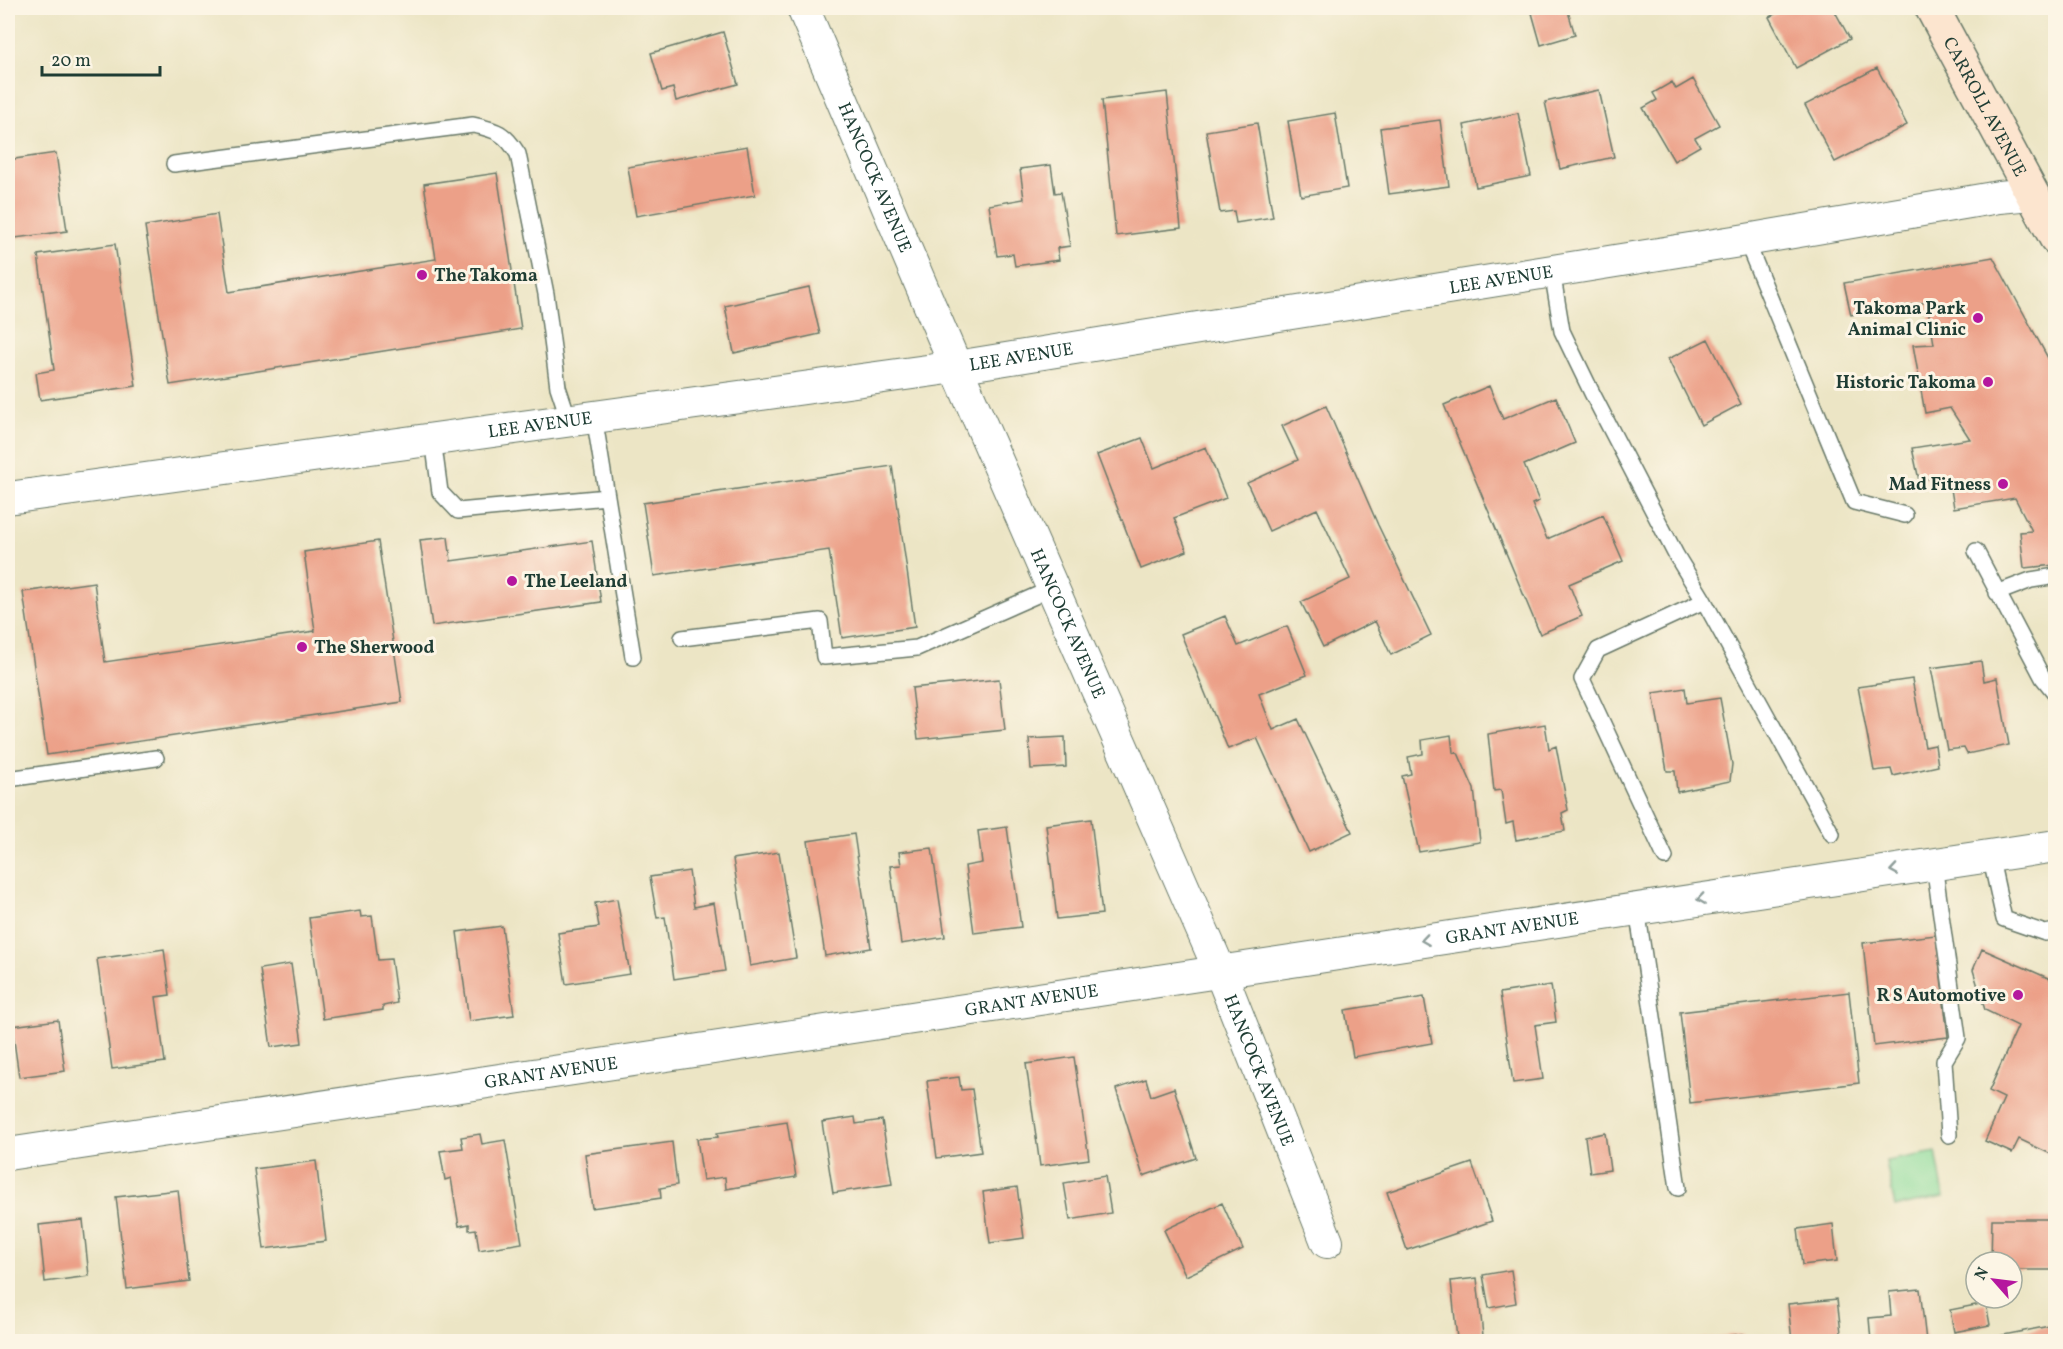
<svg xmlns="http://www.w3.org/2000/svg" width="2063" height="1349" font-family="Vollkorn,serif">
  <rect width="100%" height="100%" fill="#fcf5e5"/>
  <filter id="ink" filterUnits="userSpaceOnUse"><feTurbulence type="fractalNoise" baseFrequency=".0167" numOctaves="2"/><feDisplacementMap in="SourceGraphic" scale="12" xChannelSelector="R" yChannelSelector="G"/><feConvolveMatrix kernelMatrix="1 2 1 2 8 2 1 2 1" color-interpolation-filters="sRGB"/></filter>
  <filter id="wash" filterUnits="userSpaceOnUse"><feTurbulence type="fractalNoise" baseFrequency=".008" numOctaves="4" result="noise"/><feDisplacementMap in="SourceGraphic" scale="24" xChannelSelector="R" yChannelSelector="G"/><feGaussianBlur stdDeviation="1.35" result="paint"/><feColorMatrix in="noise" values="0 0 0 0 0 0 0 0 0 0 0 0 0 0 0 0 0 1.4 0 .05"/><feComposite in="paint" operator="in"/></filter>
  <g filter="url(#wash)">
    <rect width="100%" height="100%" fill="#ece5c5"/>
    <path fill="#8ddc9b" stroke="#568c68" stroke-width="1.5" d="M1936 1152 1944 1197 1895 1207 1886 1161Z"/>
    <g id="blocks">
      <path fill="#eca088" d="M1551 8H1567L1575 35 1541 45 1532 13Z
        M1786 8H1833L1850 39 1796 68 1769 17Z
        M723 32 738 84 676 101 673 88 662 91 651 53Z
        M1877 68 1907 125 1835 162 1805 105Z
        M1693 79 1719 125 1695 138 1700 146 1674 161 1643 108 1657 100 1653 93 1672 82 1676 89Z
        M1599 90 1614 157 1560 169 1545 102Z
        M1167 92 1181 228 1116 236 1102 100Z
        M1335 113 1347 188 1301 196 1288 121Z
        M1518 113 1531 176 1476 187 1464 125Z
        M1440 120 1449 186 1389 194 1380 128Z
        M1257 123 1273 217 1236 223 1234 211 1220 213 1206 131Z
        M747 146 755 195 636 216 628 167Z
        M56 153 67 231 8 239V160Z
        M1051 165 1055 193 1061 192 1070 246 1057 248 1059 260 1015 266 1013 254 997 256 989 205 1024 199 1020 169Z
        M497 173 521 329 170 385 145 226 217 214 229 292 436 259 424 184Z
        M115 244 136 386 40 400 36 373 54 370 38 255Z
        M1993 257 2055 371V565L2024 568 2020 532 2032 531 2015 498 1954 508 1949 476 1919 480 1912 448 1970 439 1950 408 1925 413 1913 345 1934 344 1927 302 1851 315 1844 283Z
        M809 287 820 334 734 353 725 306Z
        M1708 339 1741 404 1701 425 1668 359Z
        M1489 386 1503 419 1556 397 1575 443 1524 465 1539 501 1532 504 1547 539 1603 515 1623 561 1569 584 1582 616 1540 634 1444 405Z
        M1326 406 1378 525 1431 635 1391 655 1375 621 1323 647 1301 602 1350 579 1317 509 1269 531 1247 483 1298 460 1282 426Z
        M1142 438 1154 468 1206 447 1226 498 1174 518 1187 551 1141 569 1097 455Z
        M892 466 915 627 842 638 829 550 654 576 643 503Z
        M448 537 451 561 592 541 601 602 432 626 420 540Z
        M378 541 402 702 47 755 23 592 94 582 105 662 315 631 304 552Z
        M1225 616 1238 646 1287 626 1307 675 1259 694 1273 730 1298 719 1352 832 1309 852 1257 738 1228 749 1181 634Z
        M1981 661 1984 681 1997 678 2009 745 1967 754 1964 748 1947 750 1931 668Z
        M999 679 1005 730 918 739 912 688Z
        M1912 679 1925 747 1935 745 1938 766 1893 776 1891 769 1874 771 1858 687Z
        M1685 688 1687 703 1720 698 1732 764 1730 781 1677 792 1675 771H1667L1653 693Z
        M1545 724 1549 749 1556 746 1568 810 1562 813 1565 831 1516 840 1513 822 1506 824 1501 790 1494 791 1488 734Z
        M1451 735 1453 752 1458 753 1474 789 1480 842 1419 852 1402 776 1411 774 1408 757 1423 754 1422 740Z
        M1065 737 1066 767 1031 769 1029 739Z
        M1091 819 1102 914 1057 919 1046 825Z
        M1007 827 1021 927 974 933 965 866 982 863 978 831Z
        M854 834 871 948 825 956 808 841Z
        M932 848 945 937 901 944 890 866 901 865 899 852Z
        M779 852 796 958 750 966 733 859Z
        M689 871 694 907 714 903 725 971 674 979 665 917 657 918 650 877Z
        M617 899 630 974 566 984 558 933 599 927 595 903Z
        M360 911 361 917 372 916 378 960 391 959 397 1003 383 1006V1010L323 1019 309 918Z
        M502 926 514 1015 469 1021 457 932Z
        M1936 935 1948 1037 1874 1046 1863 943Z
        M164 949 170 995 156 997 165 1062 112 1069 97 959Z
        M1982 949 2055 981V1156L2019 1139 2012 1153 1985 1141 2004 1098 1989 1091 2018 1026 1985 1010 1973 970Z
        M291 964 302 1043 271 1047 260 969Z
        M1551 985 1556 1022 1535 1025 1543 1079 1513 1083 1500 993Z
        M1849 992 1859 1083 1690 1103 1680 1012Z
        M1424 997 1432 1043 1353 1057 1345 1010Z
        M58 1020 65 1071 19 1077 12 1026Z
        M1074 1057 1089 1159 1040 1166 1026 1064Z
        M959 1077 961 1090 972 1089 981 1152 937 1158 927 1081Z
        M1146 1079 1151 1096 1174 1088 1196 1158 1143 1176 1116 1089Z
        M855 1117 856 1124 882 1120 892 1184 833 1193 822 1122Z
        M787 1122 796 1177 726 1189 725 1177 703 1180 697 1139 718 1137 717 1133Z
        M1605 1133 1610 1170 1590 1173 1585 1137Z
        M480 1134 482 1144 505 1140 522 1243 479 1250 476 1229 469 1230V1224L459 1226 451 1178 445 1180 440 1151 463 1148 461 1137Z
        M672 1142 677 1185 660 1188 661 1198 592 1208 585 1154Z
        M316 1161 326 1241 264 1249 254 1169Z
        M1472 1163 1492 1221 1407 1250 1387 1192Z
        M1105 1176 1111 1213 1070 1220 1064 1183Z
        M1017 1187 1024 1238 990 1243 983 1192Z
        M178 1190 189 1281 127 1289 116 1197Z
        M1222 1203 1243 1249 1186 1276 1164 1230Z
        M1992 1219H2055V1270H2012V1262H1991Z
        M83 1220 89 1276 45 1282 39 1225Z
        M1833 1224 1837 1261 1802 1265 1798 1229Z
        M1511 1270 1516 1303 1489 1308 1483 1275Z
        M1477 1278 1483 1336 1457 1339 1451 1281Z
        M1920 1289 1926 1341H1871L1869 1318 1891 1316 1889 1292Z
        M1837 1299 1842 1341H1792L1788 1304Z
        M1986 1303 1990 1325 1954 1332 1950 1310Z
        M2055 1325V1341H1989L1988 1338Z
        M1743 1334 1744 1341H1693V1340Z"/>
    </g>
  </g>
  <g filter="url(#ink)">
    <use href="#blocks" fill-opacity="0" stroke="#677867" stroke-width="1.5"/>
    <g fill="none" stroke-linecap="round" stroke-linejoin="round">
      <defs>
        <path id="service" d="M174 164 473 125C497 130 505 133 518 154L546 294 558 387 569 420
          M1746 240 1854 502 1905 515
          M1552 271 1562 331 1592 393 1676 555 1704 601 1832 834
          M594 416 633 657
          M433 439 440 492 458 511 607 497
          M1976 551 2043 678 2056 694
          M1997 593 2031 580 2056 576
          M682 638 820 621 824 657 917 648 1053 588
          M8 779 156 758
          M1990 855 2004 919 2045 933 2056 931
          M1665 857 1582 679 1598 650 1704 601
          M1934 864 1958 1038 1944 1061 1949 1135
          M1637 908 1678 1188"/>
        <g id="minor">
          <path id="s1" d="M803 8 956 367 1220 971 1327 1242"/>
          <path id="s2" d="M8 498 956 367 1746 240 1999 197 2032 194"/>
          <path id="s3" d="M8 1154 2056 846"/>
        </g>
        <g id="secondary">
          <path id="s4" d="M1932 8 2056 238"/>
        </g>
      </defs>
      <use href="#service" stroke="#677867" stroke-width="18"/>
      <use href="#minor" stroke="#677867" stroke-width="34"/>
      <use href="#secondary" stroke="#677867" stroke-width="36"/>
      <use href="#service" stroke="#fff" stroke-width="15"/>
      <use href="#minor" stroke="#fff" stroke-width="32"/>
      <use href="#secondary" stroke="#fce5cf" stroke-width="33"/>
    </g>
    <defs><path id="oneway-chevron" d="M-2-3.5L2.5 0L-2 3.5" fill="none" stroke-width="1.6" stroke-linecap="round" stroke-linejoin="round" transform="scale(1.5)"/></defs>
    <g stroke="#8f9e9a">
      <use href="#oneway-chevron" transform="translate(1894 870) rotate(171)"/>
      <use href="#oneway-chevron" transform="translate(1701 899) rotate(172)"/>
      <use href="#oneway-chevron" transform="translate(1425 940) rotate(172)"/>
    </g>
  </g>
  <g fill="#b5179e" stroke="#fcf5e5" stroke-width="2">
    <circle cx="422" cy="275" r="6"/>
    <circle cx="1978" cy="318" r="6"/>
    <circle cx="1988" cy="382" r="6"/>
    <circle cx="2003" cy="484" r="6"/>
    <circle cx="512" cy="581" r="6"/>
    <circle cx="302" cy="647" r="6"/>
    <circle cx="2018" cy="995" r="6"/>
  </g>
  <g text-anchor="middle" stroke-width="6" stroke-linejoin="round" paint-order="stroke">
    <g font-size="18" fill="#1f3d34" stroke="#fcf5e5">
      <text dy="6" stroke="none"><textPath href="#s4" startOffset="112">CARROLL AVENUE</textPath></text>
      <text dy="6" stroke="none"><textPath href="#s1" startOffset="184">HANCOCK AVENUE</textPath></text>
      <text dy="6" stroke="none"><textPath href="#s2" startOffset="1509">LEE AVENUE</textPath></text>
      <text dy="6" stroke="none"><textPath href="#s2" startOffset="1023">LEE AVENUE</textPath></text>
      <text dy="6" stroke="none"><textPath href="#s2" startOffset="537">LEE AVENUE</textPath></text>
      <text dy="6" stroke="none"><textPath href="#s1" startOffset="670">HANCOCK AVENUE</textPath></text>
      <text dy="6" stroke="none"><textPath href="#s3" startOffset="1521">GRANT AVENUE</textPath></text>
      <text dy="6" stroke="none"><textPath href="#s3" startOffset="1035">GRANT AVENUE</textPath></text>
      <text dy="6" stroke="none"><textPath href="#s1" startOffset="1156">HANCOCK AVENUE</textPath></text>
      <text dy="6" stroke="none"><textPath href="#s3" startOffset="549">GRANT AVENUE</textPath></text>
    </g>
    <g font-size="18" font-weight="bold" fill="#1f3d34" stroke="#fcf5e5" text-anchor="end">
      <text x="434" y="281" text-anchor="start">The Takoma</text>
      <text x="1966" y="314">Takoma Park<tspan x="1966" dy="21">Animal Clinic</tspan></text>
      <text x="1976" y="388">Historic Takoma</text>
      <text x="1991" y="490">Mad Fitness</text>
      <text x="524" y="587" text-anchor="start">The Leeland</text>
      <text x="314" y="653" text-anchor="start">The Sherwood</text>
      <text x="2006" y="1001">R S Automotive</text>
    </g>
  </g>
  <rect width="2063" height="1349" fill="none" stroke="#fcf5e5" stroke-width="30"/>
  <g transform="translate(1994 1280) rotate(298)"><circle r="28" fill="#fcf5e5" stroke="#a4ab9e" stroke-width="1.5"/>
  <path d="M0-4.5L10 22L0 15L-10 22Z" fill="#b5179e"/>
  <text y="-9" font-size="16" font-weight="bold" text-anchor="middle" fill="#1f3d34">N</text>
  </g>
  <path d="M42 66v9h118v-9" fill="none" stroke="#1f3d34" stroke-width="3"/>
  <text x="51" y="66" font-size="18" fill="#1f3d34" stroke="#fcf5e5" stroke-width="4.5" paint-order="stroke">20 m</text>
</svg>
